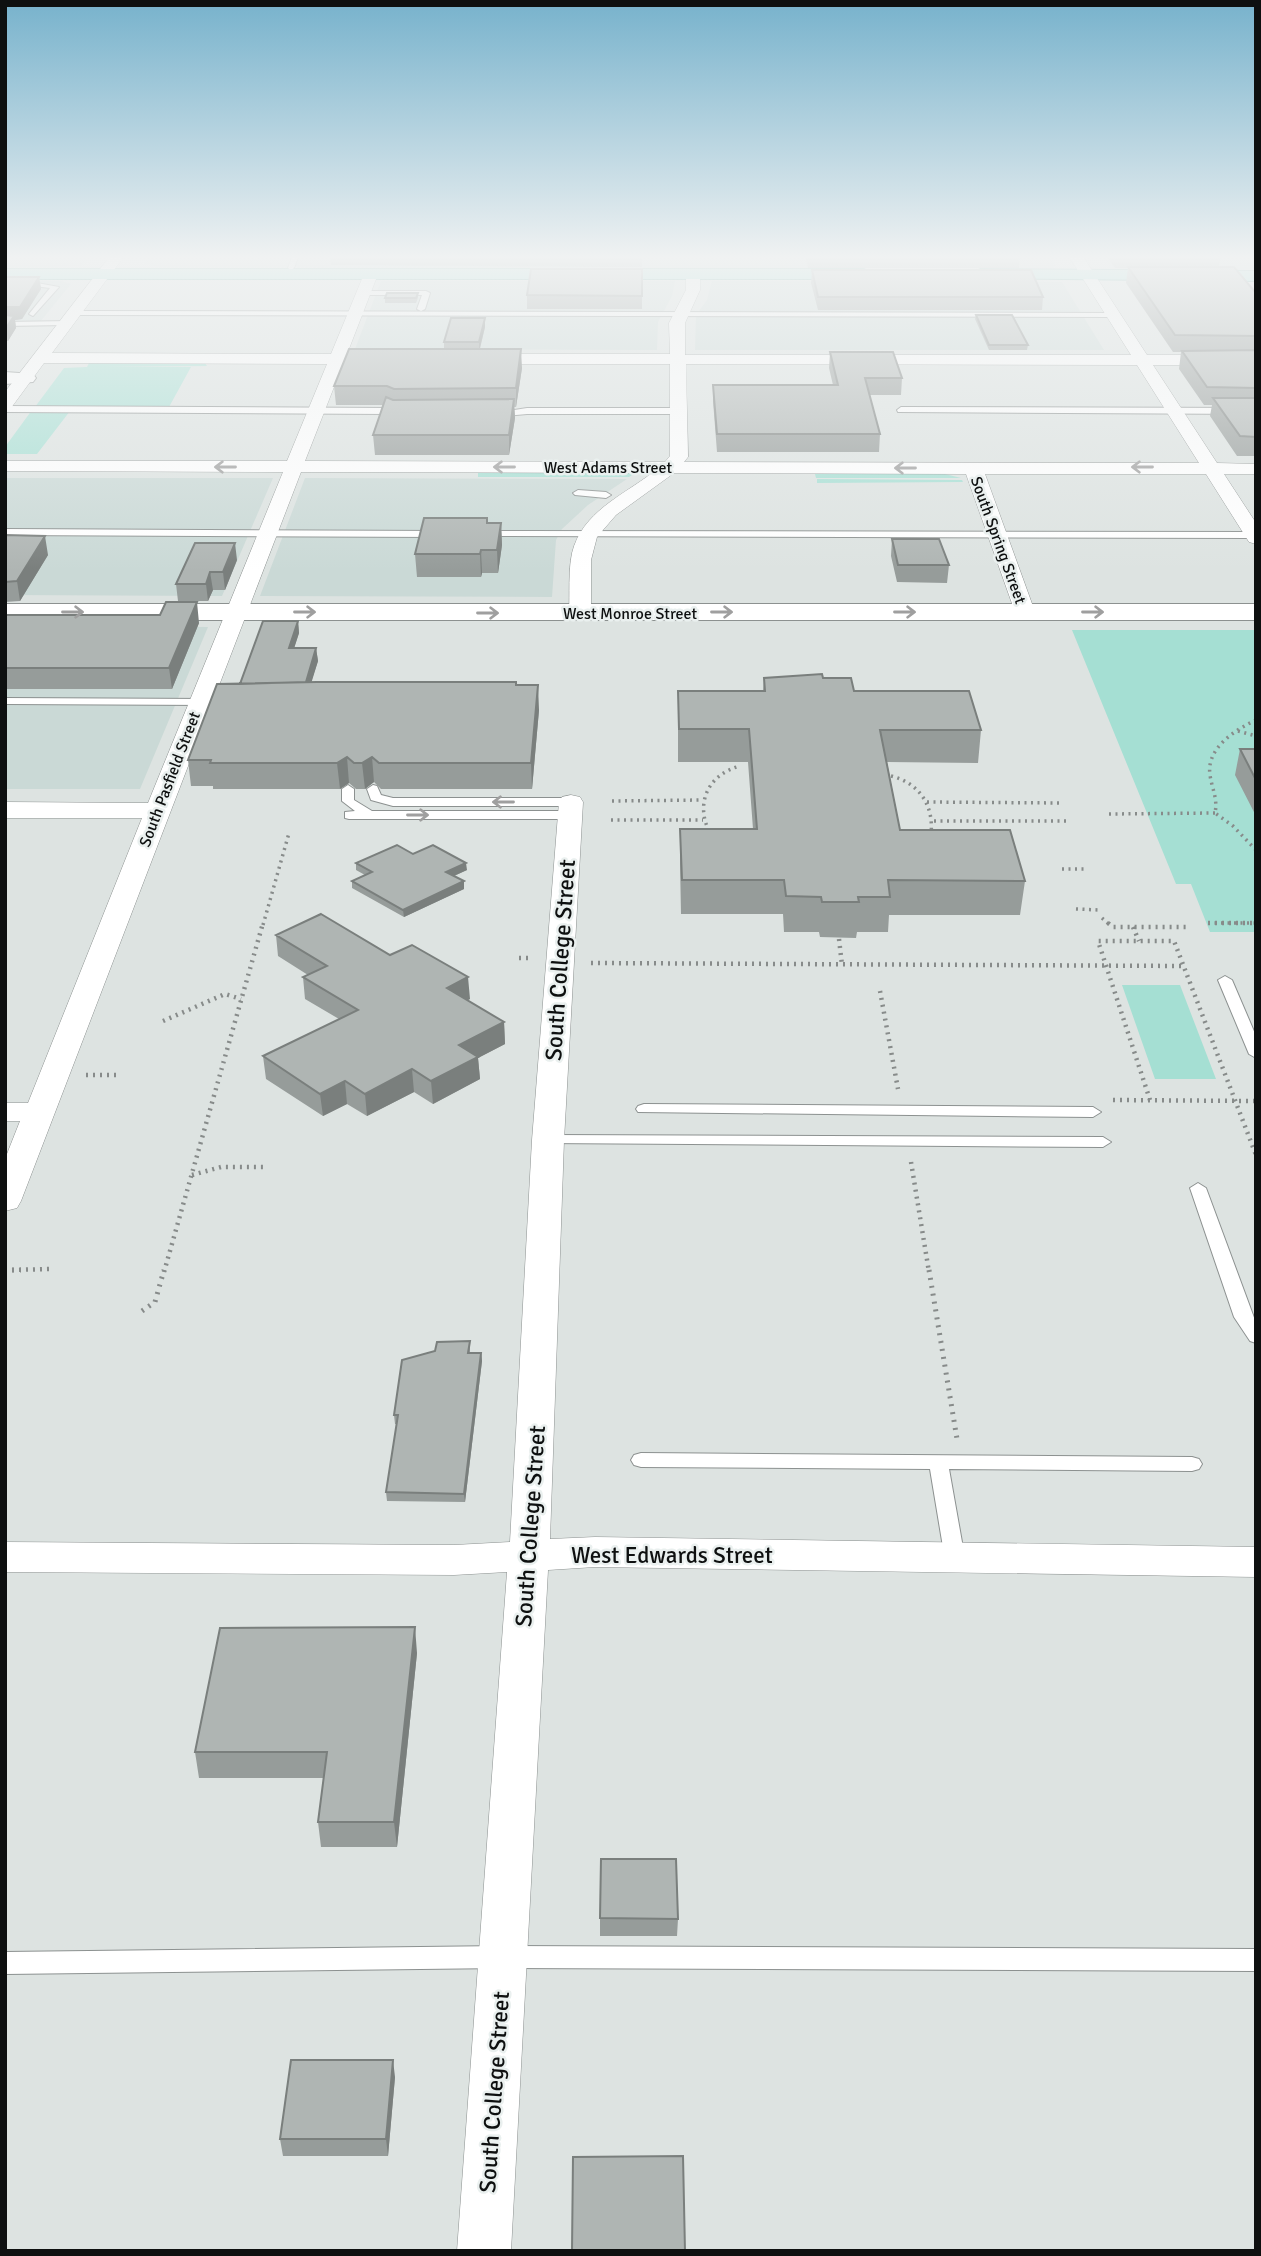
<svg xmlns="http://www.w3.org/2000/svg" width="1261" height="2256" font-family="Signika,sans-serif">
  <rect width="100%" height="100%" fill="#dde3e1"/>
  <path fill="#cad9d6" d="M5 255H92L81 266 44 267H5Z
    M148 255H1050L1056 265 1051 268 159 267 144 264Z
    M1102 255H1256V269H1111Z
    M5 281H61L71 284 40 322H5Z
    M381 281H675L672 296 658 322 657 350 355 349Z
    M712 281 1062 282 1104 350H695L696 315 707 300Z
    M5 478H273L222 596 5 595Z
    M305 478 627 479 588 505 562 529 556 540 552 597 260 596Z
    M5 626 208 627 140 789H5Z"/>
  <path fill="#a5dfd3" d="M89 363H205L207 366 104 367H191L169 407H35L64 368 87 367Z
    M32 410 70 411 37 454H5V447Z
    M478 473H635L629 477H478Z
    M815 474H945L961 478H816Z
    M817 479 962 480 963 482 817 483Z
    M1072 630H1256V932H1210L1191 884H1176Z
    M1122 985H1180L1216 1079H1155Z"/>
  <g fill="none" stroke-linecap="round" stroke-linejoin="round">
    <defs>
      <path id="service" d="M293 255H299L294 268 291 270 288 268Z
        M26 281 59 287 33 316 29 314 50 288 26 285Z
        M363 291H426L430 293 425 309 421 311 417 309 422 295H360Z
        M75 311 1112 313 1116 315 1112 317 72 315Z
        M70 321 67 325 5 326V322Z
        M5 406 388 408 405 414 401 417 388 414 5 412Z
        M901 407 1256 408V414L898 412 897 410Z
        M527 408H680L684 411 680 414H527L493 417 489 414Z
        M578 490 606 492 611 495 606 498 575 495 573 493Z
        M5 529 440 531 445 534 440 537 5 535Z
        M480 531 1256 532V538L477 536V532Z
        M5 698 209 699 215 702 209 705 5 704Z
        M348 785 354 789V800L372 811H571L577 815 571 819H349L345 818V812L355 811 342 801V789Z
        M373 785 377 786 381 795 393 798H571L577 802 571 806H393L371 800 367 789Z
        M1225 976 1232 980 1256 1036V1058L1249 1054 1218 980Z
        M644 1104 1093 1107 1101 1112 1093 1117 638 1112 636 1109 638 1106Z
        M548 1135 1103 1137 1111 1142 1103 1147 542 1143 540 1140 542 1137Z
        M1198 1183 1206 1188 1256 1323V1343L1250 1341 1234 1317 1190 1188Z
        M641 1453 1192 1457 1199 1459 1202 1464 1199 1469 1192 1471 949 1469 965 1559 962 1564 955 1567 948 1564 945 1559 930 1469 641 1467 634 1465 631 1460 634 1455Z
        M503 1946 1256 1949V1971L503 1968 5 1974V1952Z"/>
      <path id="minor" d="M111 255H125L52 353 331 354 364 274 371 270 376 271 378 274 347 354H387L395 359 387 364H343L305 461 665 462 670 456V364H481L473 359 481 354H670L669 323 686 290V273L693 269 700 273V290L685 323V355H1131L1068 255H1082L1147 355H1256V365H1153L1217 463 1256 464V474H1224L1256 523V544L1249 542 1206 474H985L1035 612 1032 616H1018L1015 612 966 474 674 473 616 515 597 537 591 560V613L587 617H573L569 613C570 593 568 572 572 553 582 512 622 496 652 473L301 472 21 1201 17 1208 5 1211V1159L20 1121H5V1103H28L142 818H5V802L148 803 283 472 5 471V461H287L327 364 44 363 11 408 5 409V392ZM686 364 1137 365 1199 463 684 462 688 457Z
        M571 795 580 797 583 802 564 1140 550 1539 595 1537 1256 1547V1577L595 1567 548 1570 511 2251H457L507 1572 454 1575 5 1572V1542L454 1545 510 1542 532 1140 559 802 562 797Z"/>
      <path id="tertiary" d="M5 372 33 374 36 378 33 382 5 384Z
        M5 604H1256V620H5Z"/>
      <path id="primary" d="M5 269H864L873 274 864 279H5Z
        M980 269 1256 271V281L974 278 971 274Z"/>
    </defs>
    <use href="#service" stroke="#8c9190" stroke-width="2"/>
    <use href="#minor" stroke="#8c9190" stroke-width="1"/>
    <use href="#tertiary" stroke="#8c9190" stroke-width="2"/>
    <use href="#primary" stroke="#278c7e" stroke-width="2"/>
    <path stroke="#878b8a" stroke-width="3.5" stroke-dasharray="2 4.5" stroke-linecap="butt" d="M1256 720C1235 730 1206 748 1210 775 1212 789 1218 799 1215 813L1233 826 1256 850
      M1238 731 1256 736
      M891 776C919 783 934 805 931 834
      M612 801 703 800
      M927 802 1061 803
      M1109 814 1215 813
      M611 820H703
      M934 821H1068
      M709 831C695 802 709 774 740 766
      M1062 869H1085
      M1076 909 1099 910
      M1102 918 1110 925
      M1208 923H1256
      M263 925 289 833"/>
    <path stroke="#878b8a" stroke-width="4.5" stroke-dasharray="2 5" stroke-linecap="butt" d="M1108 923 1113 927H1189
      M1208 923H1256
      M1133 927 1139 941
      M839 939 842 965
      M519 958H529
      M591 963 1184 966
      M880 991 898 1089
      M163 1021 225 994 241 999
      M86 1075H119
      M1113 1100 1256 1101
      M1150 1100 1098 941H1174L1256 1155
      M911 1162 929 1272
      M192 1175 221 1167H263
      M12 1270 49 1269
      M164 1272 263 923"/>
    <path stroke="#878b8a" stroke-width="5" stroke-dasharray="2 6" stroke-linecap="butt" d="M12 1270H21
      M929 1270 957 1439
      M142 1311 155 1302 164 1270"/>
    <use href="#service" fill="#fff" fill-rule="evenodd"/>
    <use href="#minor" fill="#fff" fill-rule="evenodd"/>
    <use href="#tertiary" fill="#fff" fill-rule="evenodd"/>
    <use href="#primary" fill="#85e2d5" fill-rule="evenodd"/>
  </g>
  <path fill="#969c9a" d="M330 255H642V267L331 265Z
    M805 255H1020L1019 268H808Z
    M1106 255H1221L1219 267 1256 293V456H1237L1210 416 1212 405H1204L1179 369 1181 352H1173L1126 283 1128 268H1115Z
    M642 269V309H527V295Z
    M812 270 1043 297 1042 310H818L811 283Z
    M5 277H39L41 289 22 319 15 320 16 328 8 341H5Z
    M418 293V298L416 303H385V298Z
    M976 315 1028 345 1027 350H989L975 319Z
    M485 327 480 349 522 368 516 407H514L515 418 509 455H375L373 435 383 405H336L334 386 444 349V342Z
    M830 352 902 378 901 395H869L880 434 879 452H717L713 401V385H833L829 368Z
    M487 518 488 523H501L502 545 498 573H482L481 577H417L415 554Z
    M5 535 48 555 20 601 5 602Z
    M892 539 949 565 947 583 897 582 891 556Z
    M237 560 225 590H213L208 601H178L176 584Z
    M5 608 6 615 199 623 172 689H5Z
    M298 621 299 633 294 648H316L318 661 311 682 516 685 539 710 532 789H381L374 782 365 789H356L349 783 340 789H213V786H191L188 760 240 684Z
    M764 678H823L854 691 981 730 978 763 887 762 900 830 1025 881 1020 915H889L888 932H857L856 938 820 937 819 932H784L783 914H681L680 863V829H753L748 762H678V691H763Z
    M1240 749H1256V816L1235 775Z
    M413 854 467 870 454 876 464 889 404 917 352 888V881L365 875 356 870V863Z
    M276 935 390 955 470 999 467 1000 504 1022 505 1044 478 1058 480 1079 433 1104 414 1092 367 1116 347 1104 323 1116 266 1079 263 1056 339 1019 305 999 303 977 308 975 278 956Z
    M470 1341V1353H481L482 1361 465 1502 387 1501 386 1492 397 1424H395L394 1415Z
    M417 1653 397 1847H321L318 1822 324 1778H199L195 1752Z
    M600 1918 678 1919 677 1936H600Z
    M395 2077 388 2156H283L280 2139Z"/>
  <path fill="#7a7f7d" d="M39 277 41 289 22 319 15 320 16 328 8 341 5 320V307Z
    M485 318V327L479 351V342Z
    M521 349 522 368 516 407V388Z
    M514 399 515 418 509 455V435Z
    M501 523 502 545 498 573 497 550Z
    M45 536 48 555 20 601 17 581Z
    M235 543 237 560 225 590 223 572Z
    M481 550 482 573 481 577 480 554Z
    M210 572 213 590 208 601 206 584Z
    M197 602 199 623 172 689 169 668Z
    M298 621 299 633 290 661 289 648Z
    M316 648 318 661 307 697 306 684Z
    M538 685 539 710 532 789 531 763Z
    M347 757 349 783 340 789 337 763Z
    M372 757 374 782 365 789 362 763Z
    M466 863 467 870 447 879 446 872Z
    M464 881V889L404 917 403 910Z
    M468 977 470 999 448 1010 447 988Z
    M504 1022 505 1044 478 1058 480 1079 433 1104 431 1081 459 1045Z
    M412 1069 414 1092 367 1116 365 1094Z
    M345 1081 347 1104 323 1116 320 1094Z
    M481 1353 482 1361 465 1502 464 1494Z
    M415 1627 417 1653 397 1847 394 1822Z
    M393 2060 395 2077 388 2156 386 2139Z"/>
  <path fill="#afb5b3" stroke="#7a7f7d" stroke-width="2" d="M1128 267H1234L1256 293V336L1175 335Z
    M531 269H642V296L527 295Z
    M812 270H1031L1043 297H818Z
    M5 277H39L20 307H5Z
    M387 293H418L416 298H385Z
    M5 315 14 316 6 328H5Z
    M976 315H1012L1028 345H989Z
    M451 318H485L479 342H444Z
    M349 349H521L516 388 394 389 387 386H334Z
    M1256 350V388L1207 387 1182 351Z
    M830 352H893L902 378H865L880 434H717L713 385H838Z
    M386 397 393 400 514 399 509 435H373Z
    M1213 398H1256V437L1240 436Z
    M424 518H487V523H501L497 550H481L480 554H415Z
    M5 535 45 536 17 581 5 582Z
    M892 539H939L949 565H898Z
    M195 543H235L223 572H210L206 584H176Z
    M166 602H197L169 668H5V615H160Z
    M263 621H298L289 648H316L306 682 240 684Z
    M822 674 823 678H851L854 691H969L981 730H880L900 830H1010L1025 881 888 880 890 897H858L859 902H822L821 897 786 896 784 880H682L680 829H757L749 729H679L678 691H765L764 678Z
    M317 682H516V685H538L531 763H379L372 757 362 763H354L347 757 337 763H210L211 760H188L217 684Z
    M1240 749H1256V780Z
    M397 845 413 854 433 845 466 863 446 872 464 881 403 910 352 881 372 872 356 863Z
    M321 914 390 955 412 945 468 977 447 988 504 1022 459 1045 478 1057 431 1081 412 1069 365 1094 345 1081 320 1094 263 1056 358 1010 303 977 327 966 276 935Z
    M470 1341 468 1353H481L464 1494 386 1492 398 1415H394L402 1360 435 1351 437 1342Z
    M415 1627 394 1822H318L327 1752H195L220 1628Z
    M601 1859H676L678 1919 600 1918Z
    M291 2060H393L386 2139H280Z
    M683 2156 685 2251H572L573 2157Z"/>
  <defs><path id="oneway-shaft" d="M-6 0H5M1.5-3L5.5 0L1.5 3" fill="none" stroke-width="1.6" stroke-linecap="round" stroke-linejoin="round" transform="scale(1.75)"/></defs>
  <g stroke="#9f9f9f">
    <use href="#oneway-shaft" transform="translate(225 467) rotate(180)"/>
    <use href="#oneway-shaft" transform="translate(504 467) rotate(-180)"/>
    <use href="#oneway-shaft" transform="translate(1142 467) rotate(-180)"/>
    <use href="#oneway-shaft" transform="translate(905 468) rotate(-180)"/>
    <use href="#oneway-shaft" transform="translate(73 612)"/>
    <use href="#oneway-shaft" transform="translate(305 612)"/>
    <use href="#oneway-shaft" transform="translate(722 612)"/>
    <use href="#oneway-shaft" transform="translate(905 612)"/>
    <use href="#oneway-shaft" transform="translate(1093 612)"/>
    <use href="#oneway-shaft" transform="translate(488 613)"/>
    <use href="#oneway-shaft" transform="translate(503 802) rotate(180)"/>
    <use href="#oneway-shaft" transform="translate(418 815)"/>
  </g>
  <linearGradient id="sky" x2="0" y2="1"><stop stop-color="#77b2cc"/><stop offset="0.45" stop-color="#f0f2f2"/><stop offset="1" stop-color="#f0f2f2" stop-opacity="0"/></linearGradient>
  <rect width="1261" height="571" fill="url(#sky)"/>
  <g text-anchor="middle" stroke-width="5" stroke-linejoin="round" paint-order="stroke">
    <g font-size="16" fill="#0e1010" stroke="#eaf0ef">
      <text x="608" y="473">West Adams Street</text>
      <text transform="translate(999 540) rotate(70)" y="6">South Spring Street</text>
      <text x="630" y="619">West Monroe Street</text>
      <text transform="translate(169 779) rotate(-69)" y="6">South Pasfield Street</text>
    </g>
    <g font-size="23" fill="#0e1010" stroke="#eaf0ef">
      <text transform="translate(560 960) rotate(-86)" y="8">South College Street</text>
      <text transform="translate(530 1526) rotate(-86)" y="8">South College Street</text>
      <text x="672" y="1563">West Edwards Street</text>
      <text transform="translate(494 2092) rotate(-86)" y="8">South College Street</text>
    </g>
  </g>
  <rect width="1261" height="2256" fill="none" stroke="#0e1010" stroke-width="14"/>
</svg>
